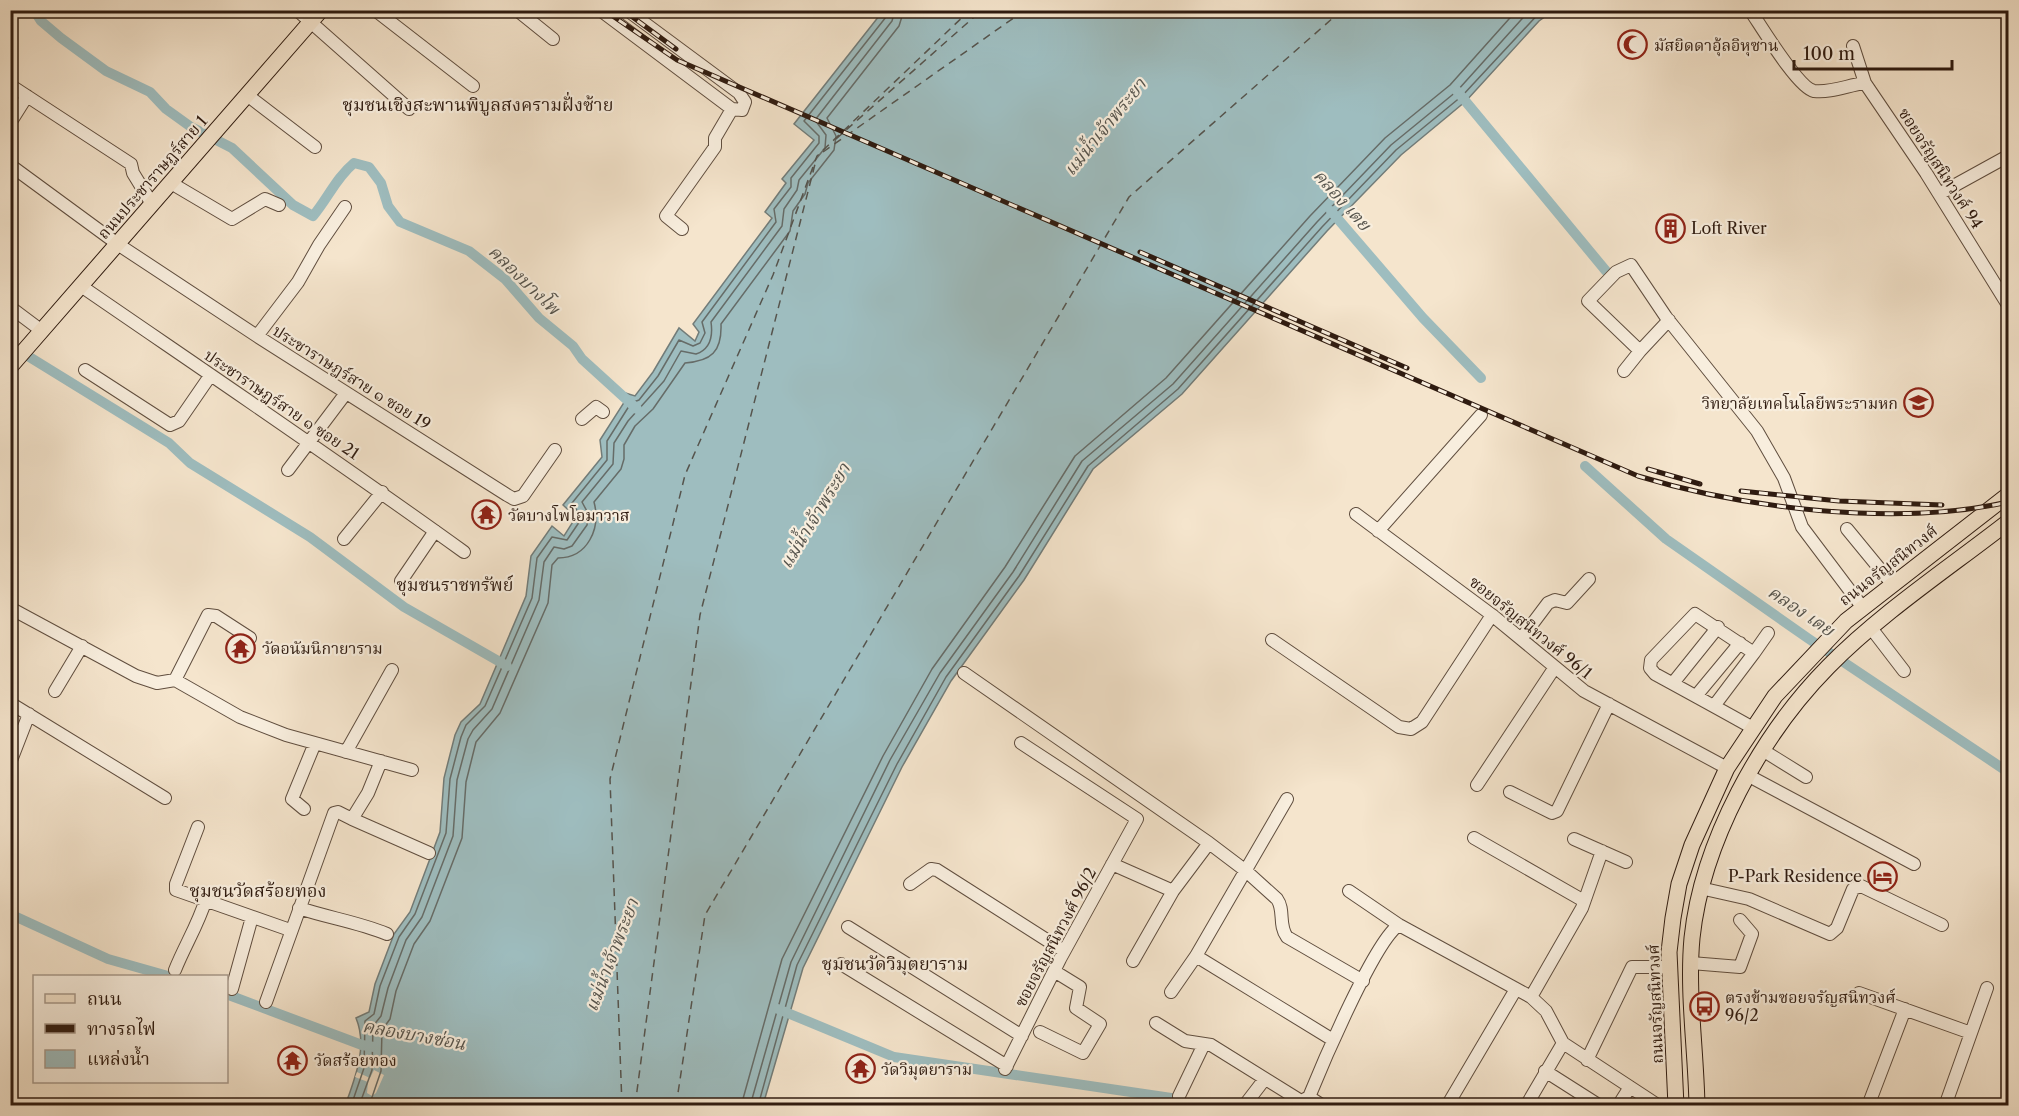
<svg xmlns="http://www.w3.org/2000/svg" width="2019" height="1116" font-family="'Libre Caslon Text','Noto Serif Thai',serif">
  <rect width="100%" height="100%" fill="#f5e5cd"/>
  <filter id="stains"><feTurbulence type="fractalNoise" baseFrequency=".00333" numOctaves="4"/><feColorMatrix values="0 0 0 0 .2 0 0 0 0 .09 0 0 0 0 .02 0 0 0 .5 -.17"/></filter>
  <radialGradient id="worn" r=".72"><stop offset=".6" stop-color="#630" stop-opacity="0"/><stop offset="1" stop-color="#630" stop-opacity=".3"/></radialGradient>
  <path fill="#9ebdbf" stroke="#727c79" stroke-width="1.5" d="M883 11H1553L1539 21 1466 101 1401 155 1327 231 1182 394 1093 469 1024 580 951 681 902 767 803 968 763 1105 345 1106C355 1078 368 1047 356 1018L369 1012 375 984 394 934 410 912 440 832 444 778 455 735 461 722 480 704 526 596 531 556 552 526 564 536 576 517 563 505 602 457 600 440 625 401 622 392 635 396 653 372 679 328 695 341 699 332 693 324 772 218 765 212 786 183 782 179 814 140 794 124Z"/>
  <path fill="#f5e5cd" d="M374 1070 384 1075 376 1093 372 1096 367 1093 368 1082 355 1077 357 1072 370 1078Z"/>
  <g fill="none" stroke-linecap="round" stroke-linejoin="round">
    <path stroke="#666c68" stroke-width="1.5" d="M351 1106 364 1068 365 1021 374 1014 380 986 399 937 415 914 446 833 450 779 461 737 466 725 485 706 532 598 537 558 552 537 567 540 582 518 572 503 607 460V441L631 403 639 400 658 376 679 340 693 346 700 343 705 333 702 322 776 222 774 209 791 187V178L819 143V136L804 121 886 17 887 10
      M359 1106 372 1070 373 1026 381 1016 388 988 406 940 422 917 453 836 457 780 468 739 473 730 492 709 539 600 544 562 554 547 564 549 572 546 587 525 589 515 582 502 613 464 614 443 628 421 664 381 681 351 696 354C711 349 713 336 711 322L782 226 784 209 797 190 799 180 825 148 826 135 815 120 892 21 895 10
      M369 1106 381 1071 382 1030 390 1019 396 991 414 944 430 921 462 838 466 782 476 742 500 713 548 603 552 565 558 558C588 558 601 528 594 502L621 469 624 459V445L635 426 653 409 685 363C711 361 722 352 721 324L790 231 793 211 805 194 808 183 834 150 836 136 827 118 899 26 904 10
      M741 1106 782 959 883 756 932 669 1005 567 1075 456 1166 378 1310 216 1385 138 1450 85 1517 10
      M750 1106 791 962 890 760 940 673 1013 572 1082 461 1173 384 1317 222 1391 145 1457 91 1530 10
      M758 1106 797 965 897 764 946 677 1019 576 1088 466 1178 389 1322 227 1396 150 1462 96 1542 10"/>
    <path stroke="#9ebdbf" stroke-width="10" d="M34 10 41 21 61 38 106 71 150 92 166 109 191 127 232 148 293 205 313 216C328 198 336 178 354 163L369 167 381 183 388 206 400 222 469 251 505 279 539 318 573 346 582 359 637 409
      M1457 91 1606 271
      M1331 211 1423 318 1481 378
      M10 345 169 443 190 463 310 537 404 607 507 666
      M1585 466 1666 539 1809 639 2008 772
      M10 914 108 959 168 976
      M226 994 362 1045 374 1047
      M778 1009 894 1057 1178 1099 1185 1106"/>
    <path stroke="#56544d" stroke-width="1.5" stroke-dasharray="8 6" stroke-linecap="butt" d="M836 139 982 10
      M823 152 1025 10
      M622 1106 610 779 685 475 773 275 817 156 970 10
      M635 1106 700 615 815 164
      M676 1106 705 915 1129 197 1342 10"/>
    <defs>
      <path id="minor" d="M297 10 409 109
        M375 10 473 86
        M517 10 553 39
        M600 10 732 109 742 110 745 102 739 93 627 10
        M1750 10C1761 26 1798 88 1814 91 1832 93 1848 85 1865 83
        M1853 46 1865 83 1926 173 2008 305
        M10 85 131 164 133 173 152 204
        M247 95 315 147
        M10 123 27 96
        M10 165 119 245 257 336 507 495 514 499 523 496 555 450
        M171 183 232 219 265 199 279 205
        M1939 194 2008 156
        M682 229 666 216 715 147V138L732 109
        M81 286C209 374 338 461 464 552
        M10 307 42 331
        M1669 320 1640 351 1588 301 1616 272 1631 265 1666 317 1757 431 1784 478 1802 527 1863 608
        M257 336 298 282 319 245 345 207
        M85 370 170 425 179 421 210 376
        M1624 371 1640 351
        M582 419 596 407 603 412
        M288 470 346 393
        M1356 514 1492 615 1584 691 1727 768
        M1847 529 1893 585
        M1378 531 1481 415
        M344 539 382 492
        M401 581 435 531
        M10 608 136 676 157 683 175 680 240 717 286 735 412 770
        M1871 628 1904 671
        M1521 639 1548 603 1555 600 1567 603 1589 579
        M1272 640 1399 727 1411 729 1422 722 1492 615
        M1754 653 1768 633
        M964 673 1209 843
        M175 680 208 615 216 616 250 638
        M1673 683 1718 627
        M55 691 82 646
        M1696 696 1740 643
        M10 703 165 798
        M1714 706 1754 653 1695 614 1651 660 1650 668 1655 674C1688 692 1721 710 1753 728
        M1764 751 1806 777
        M346 752 392 670
        M10 763 29 714
        M1749 776 1914 864
        M1477 785 1555 667
        M1510 792 1552 813 1557 811 1609 704
        M304 809 292 799 315 743
        M352 819 429 853
        M198 827 176 884V890L290 930
        M1474 838 1584 901
        M1574 839 1626 862
        M1112 864 1173 891 1209 843 1246 871 1277 899C1285 910 1278 925 1287 937L1363 981
        M910 884 931 869 937 870 1064 951
        M1700 888 1749 899 1830 934 1837 928 1853 889 1861 886 1942 925
        M1349 891 1399 925 1531 997 1546 1011 1563 1043 1659 1106
        M299 908C329 918 358 922 387 934
        M848 927 1022 1036
        M1196 956 1333 1040
        M1133 961 1173 891
        M1691 963 1740 967 1752 934 1740 920
        M841 964 1007 1066
        M175 970C185 945 198 925 206 899
        M232 989 252 917
        M1171 992 1196 956 1287 799
        M1859 993 1971 1033
        M1531 997 1582 908 1602 851
        M266 1002 334 813 338 812 352 819 368 793 381 761
        M1156 1023 1185 1041 1211 1045 1301 1101 1309 1097
        M1040 1032 1083 1053 1100 1024 1076 1008 1080 987 1054 971
        M1587 1060 1632 967H1670
        M1005 1069 1060 959 1137 819 1021 743
        M1545 1071 1600 1106
        M1179 1096 1204 1044
        M1309 1097C1322 1065 1375 940 1399 925
        M1309 1097 1323 1106
        M1244 1106 1264 1080
        M1447 1106 1516 989
        M1526 1106 1563 1043
        M1618 1106 1630 1087
        M1868 1106 1905 1009
        M1945 1106 1987 988"/>
      <path id="major" d="M10 367 321 10
        M1676 1106 1669 952 1673 918 1679 884 1692 845 1727 768 1775 696 1846 621 2008 495
        M1697 1106C1696 1050 1687 993 1692 938 1702 842 1761 735 1828 667 1881 613 1949 568 2008 522"/>
    </defs>
    <use href="#minor" stroke="#604e3f" stroke-width="14"/>
    <use href="#major" stroke="#2f1b10" stroke-width="17"/>
    <use href="#minor" stroke="#f8eede" stroke-width="12"/>
    <use href="#major" stroke="#f5e5cd" stroke-width="15"/>
    <defs>
      <path id="rail" d="M604 10 677 60 1638 476C1746 509 1898 527 2008 502
        M623 10 676 49
        M1140 252 1407 368
        M1648 469 1700 484
        M1741 491 1839 501 1942 505"/>
    </defs>
    <use href="#rail" stroke="#2f1b10" stroke-width="5"/>
    <use href="#rail" stroke="#f8eede" stroke-width="3" stroke-dasharray="9" stroke-linecap="butt"/>
  </g>
  <defs>
    <symbol id="mosque-ring" viewBox="-11 -11 22 22"><circle r="9.5" fill="#f8eede" stroke="#8f2418" stroke-width="1.5"/><path d="M3.5-4.9A6 6 0 1 0 3.5 4.9A5 5 0 1 1 3.5-4.9Z" fill="#8f2418"/></symbol>
    <symbol id="building-ring" viewBox="-11 -11 22 22"><circle r="9.5" fill="#f8eede" stroke="#8f2418" stroke-width="1.5"/><path d="M-4-6H4V6H1V3H-1V6H-4ZM-2.5-4.3h1.7v1.8h-1.7ZM.8-4.3h1.7v1.8H.8ZM-2.5-1h1.7V.8h-1.7ZM.8-1h1.7V.8H.8Z" fill="#8f2418"/></symbol>
    <symbol id="university-ring" viewBox="-11 -11 22 22"><circle r="9.5" fill="#f8eede" stroke="#8f2418" stroke-width="1.5"/><path d="M0-5L7-2L0 1L-7-2ZM-4 1L0 2.5L4 1V4Q0 6-4 4Z" fill="#8f2418"/></symbol>
    <symbol id="temple-ring" viewBox="-11 -11 22 22"><circle r="9.5" fill="#f8eede" stroke="#8f2418" stroke-width="1.5"/><path d="M0-6L5-2H3V0L6.5 2.5H4V6H1.5V3h-3V6H-4V2.5H-6.5L-3 0V-2H-5Z" fill="#8f2418"/></symbol>
    <symbol id="hotel-ring" viewBox="-11 -11 22 22"><circle r="9.5" fill="#f8eede" stroke="#8f2418" stroke-width="1.5"/><path d="M-6-4.5h1.5V1H6V5H4.5V3h-9V5H-6ZM-4 0a1.8 1.8 0 1 1 3.6 0ZM.5 0V-2.5h3Q6-2.5 6 0Z" fill="#8f2418"/></symbol>
    <symbol id="bus-ring" viewBox="-11 -11 22 22"><circle r="9.5" fill="#f8eede" stroke="#8f2418" stroke-width="1.5"/><path d="M-5-6H5V4H4V6H2V4H-2V6H-4V4H-5ZM-3.5-4V0h7V-4ZM-3.5 1.2v1.5H-2V1.2ZM2 1.2v1.5H3.5V1.2Z" fill="#8f2418"/></symbol>
  </defs>
  <g fill-rule="evenodd">
    <use href="#mosque-ring" x="1616" y="28" width="33" height="33"/>
    <use href="#building-ring" x="1654" y="212" width="33" height="33"/>
    <use href="#university-ring" x="1902" y="386" width="33" height="33"/>
    <use href="#temple-ring" x="470" y="498" width="33" height="33"/>
    <use href="#temple-ring" x="224" y="632" width="33" height="33"/>
    <use href="#hotel-ring" x="1866" y="860" width="33" height="33"/>
    <use href="#bus-ring" x="1688" y="990" width="33" height="33"/>
    <use href="#temple-ring" x="276" y="1044" width="33" height="33"/>
    <use href="#temple-ring" x="844" y="1052" width="33" height="33"/>
  </g>
  <g text-anchor="middle" stroke-width="4.5" stroke-linejoin="round" paint-order="stroke">
    <g font-size="16" fill="#2f1b10" stroke="#f8eede" text-anchor="start">
      <text x="1654" y="51">มัสยิดดาอุ้ลอิหุซาน</text>
      <text x="1691" y="234">Loft River</text>
      <text x="1898" y="409" text-anchor="end">วิทยาลัยเทคโนโลยีพระรามหก</text>
      <text x="508" y="521">วัดบางโพโอมาวาส</text>
      <text x="262" y="654">วัดอนัมนิกายาราม</text>
      <text x="1862" y="882" text-anchor="end">P-Park Residence</text>
      <text x="1725" y="1003">ตรงข้ามซอยจรัญสนิทวงศ์<tspan x="1725" dy="18">96/2</tspan></text>
      <text x="314" y="1066">วัดสร้อยทอง</text>
      <text x="881" y="1075">วัดวิมุตยาราม</text>
    </g>
    <g font-size="16" fill="#2f1b10" stroke="#f8eede">
      <text transform="translate(1941 168) rotate(57)" y="6">ซอยจรัญสนิทวงศ์ 94</text>
      <text transform="translate(152 177) rotate(-49)" y="6">ถนนประชาราษฎร์สาย 1</text>
      <text transform="translate(352 377) rotate(32)" y="6">ประชาราษฎร์สาย ๑ ซอย 19</text>
      <text transform="translate(282 404) rotate(34)" y="6">ประชาราษฎร์สาย ๑ ซอย 21</text>
      <text transform="translate(1888 565) rotate(-38)" y="6">ถนนจรัญสนิทวงศ์</text>
      <text transform="translate(1531 627) rotate(39)" y="6">ซอยจรัญสนิทวงศ์ 96/1</text>
      <text transform="translate(1055 937) rotate(-62)" y="6">ซอยจรัญสนิทวงศ์ 96/2</text>
      <text transform="translate(1655 1004) rotate(-92)" y="6">ถนนจรัญสนิทวงศ์</text>
    </g>
    <g font-size="18" fill="#2f1b10" stroke="#f8eede">
      <text x="478" y="111">ชุมชนเชิงสะพานพิบูลสงครามฝั่งซ้าย</text>
      <text x="455" y="591">ชุมชนราชทรัพย์</text>
      <text x="258" y="897">ชุมชนวัดสร้อยทอง</text>
      <text x="895" y="970">ชุมชนวัดวิมุตยาราม</text>
    </g>
    <g font-size="18" font-style="italic" fill="#56544d" stroke="#f8eede">
      <text transform="translate(1105 127) rotate(-51)" y="6">แม่น้ำเจ้าพระยา</text>
      <text transform="translate(1342 200) rotate(48)" y="6">คลอง เตย</text>
      <text transform="translate(524 280) rotate(44)" y="6">คลองบางโพ</text>
      <text transform="translate(815 516) rotate(-59)" y="6">แม่น้ำเจ้าพระยา</text>
      <text transform="translate(1801 611) rotate(34)" y="6">คลอง เตย</text>
      <text transform="translate(612 955) rotate(-69)" y="6">แม่น้ำเจ้าพระยา</text>
      <text transform="translate(414 1035) rotate(10)" y="6">คลองบางซ่อน</text>
    </g>
  </g>
  <rect width="2019" height="1116" fill="none" stroke="#f5e5cd" stroke-width="36"/>
  <rect x="12" y="12" width="1995" height="1092" fill="none" stroke="#2f1b10" stroke-width="3"/>
  <rect x="18" y="18" width="1983" height="1080" fill="none" stroke="#2f1b10" stroke-width="1.5"/>
  <rect x="33" y="975" width="195" height="108" fill="#f8eede" stroke="#a89a8c" stroke-width="1.5"/>
  <rect x="45" y="994" width="30" height="9" fill="#f5e5cd" stroke="#a89a8c" stroke-width="1.5"/>
  <text x="87" y="1005" font-size="18" fill="#2f1b10">ถนน</text>
  <rect x="45" y="1024" width="30" height="9" fill="#2f1b10" stroke="#a89a8c" stroke-width="1.5"/>
  <text x="87" y="1035" font-size="18" fill="#2f1b10">ทางรถไฟ</text>
  <rect x="45" y="1050" width="30" height="18" fill="#9ebdbf" stroke="#a89a8c" stroke-width="1.5"/>
  <text x="87" y="1065" font-size="18" fill="#2f1b10">แหล่งน้ำ</text>
  <path d="M1794 60v9h158v-9" fill="none" stroke="#2f1b10" stroke-width="3"/>
  <text x="1803" y="60" font-size="18" fill="#2f1b10" stroke="#f8eede" stroke-width="4.5" paint-order="stroke">100 m</text>
  <rect width="100%" height="100%" filter="url(#stains)"/>
  <rect width="100%" height="100%" fill="url(#worn)"/>
</svg>
